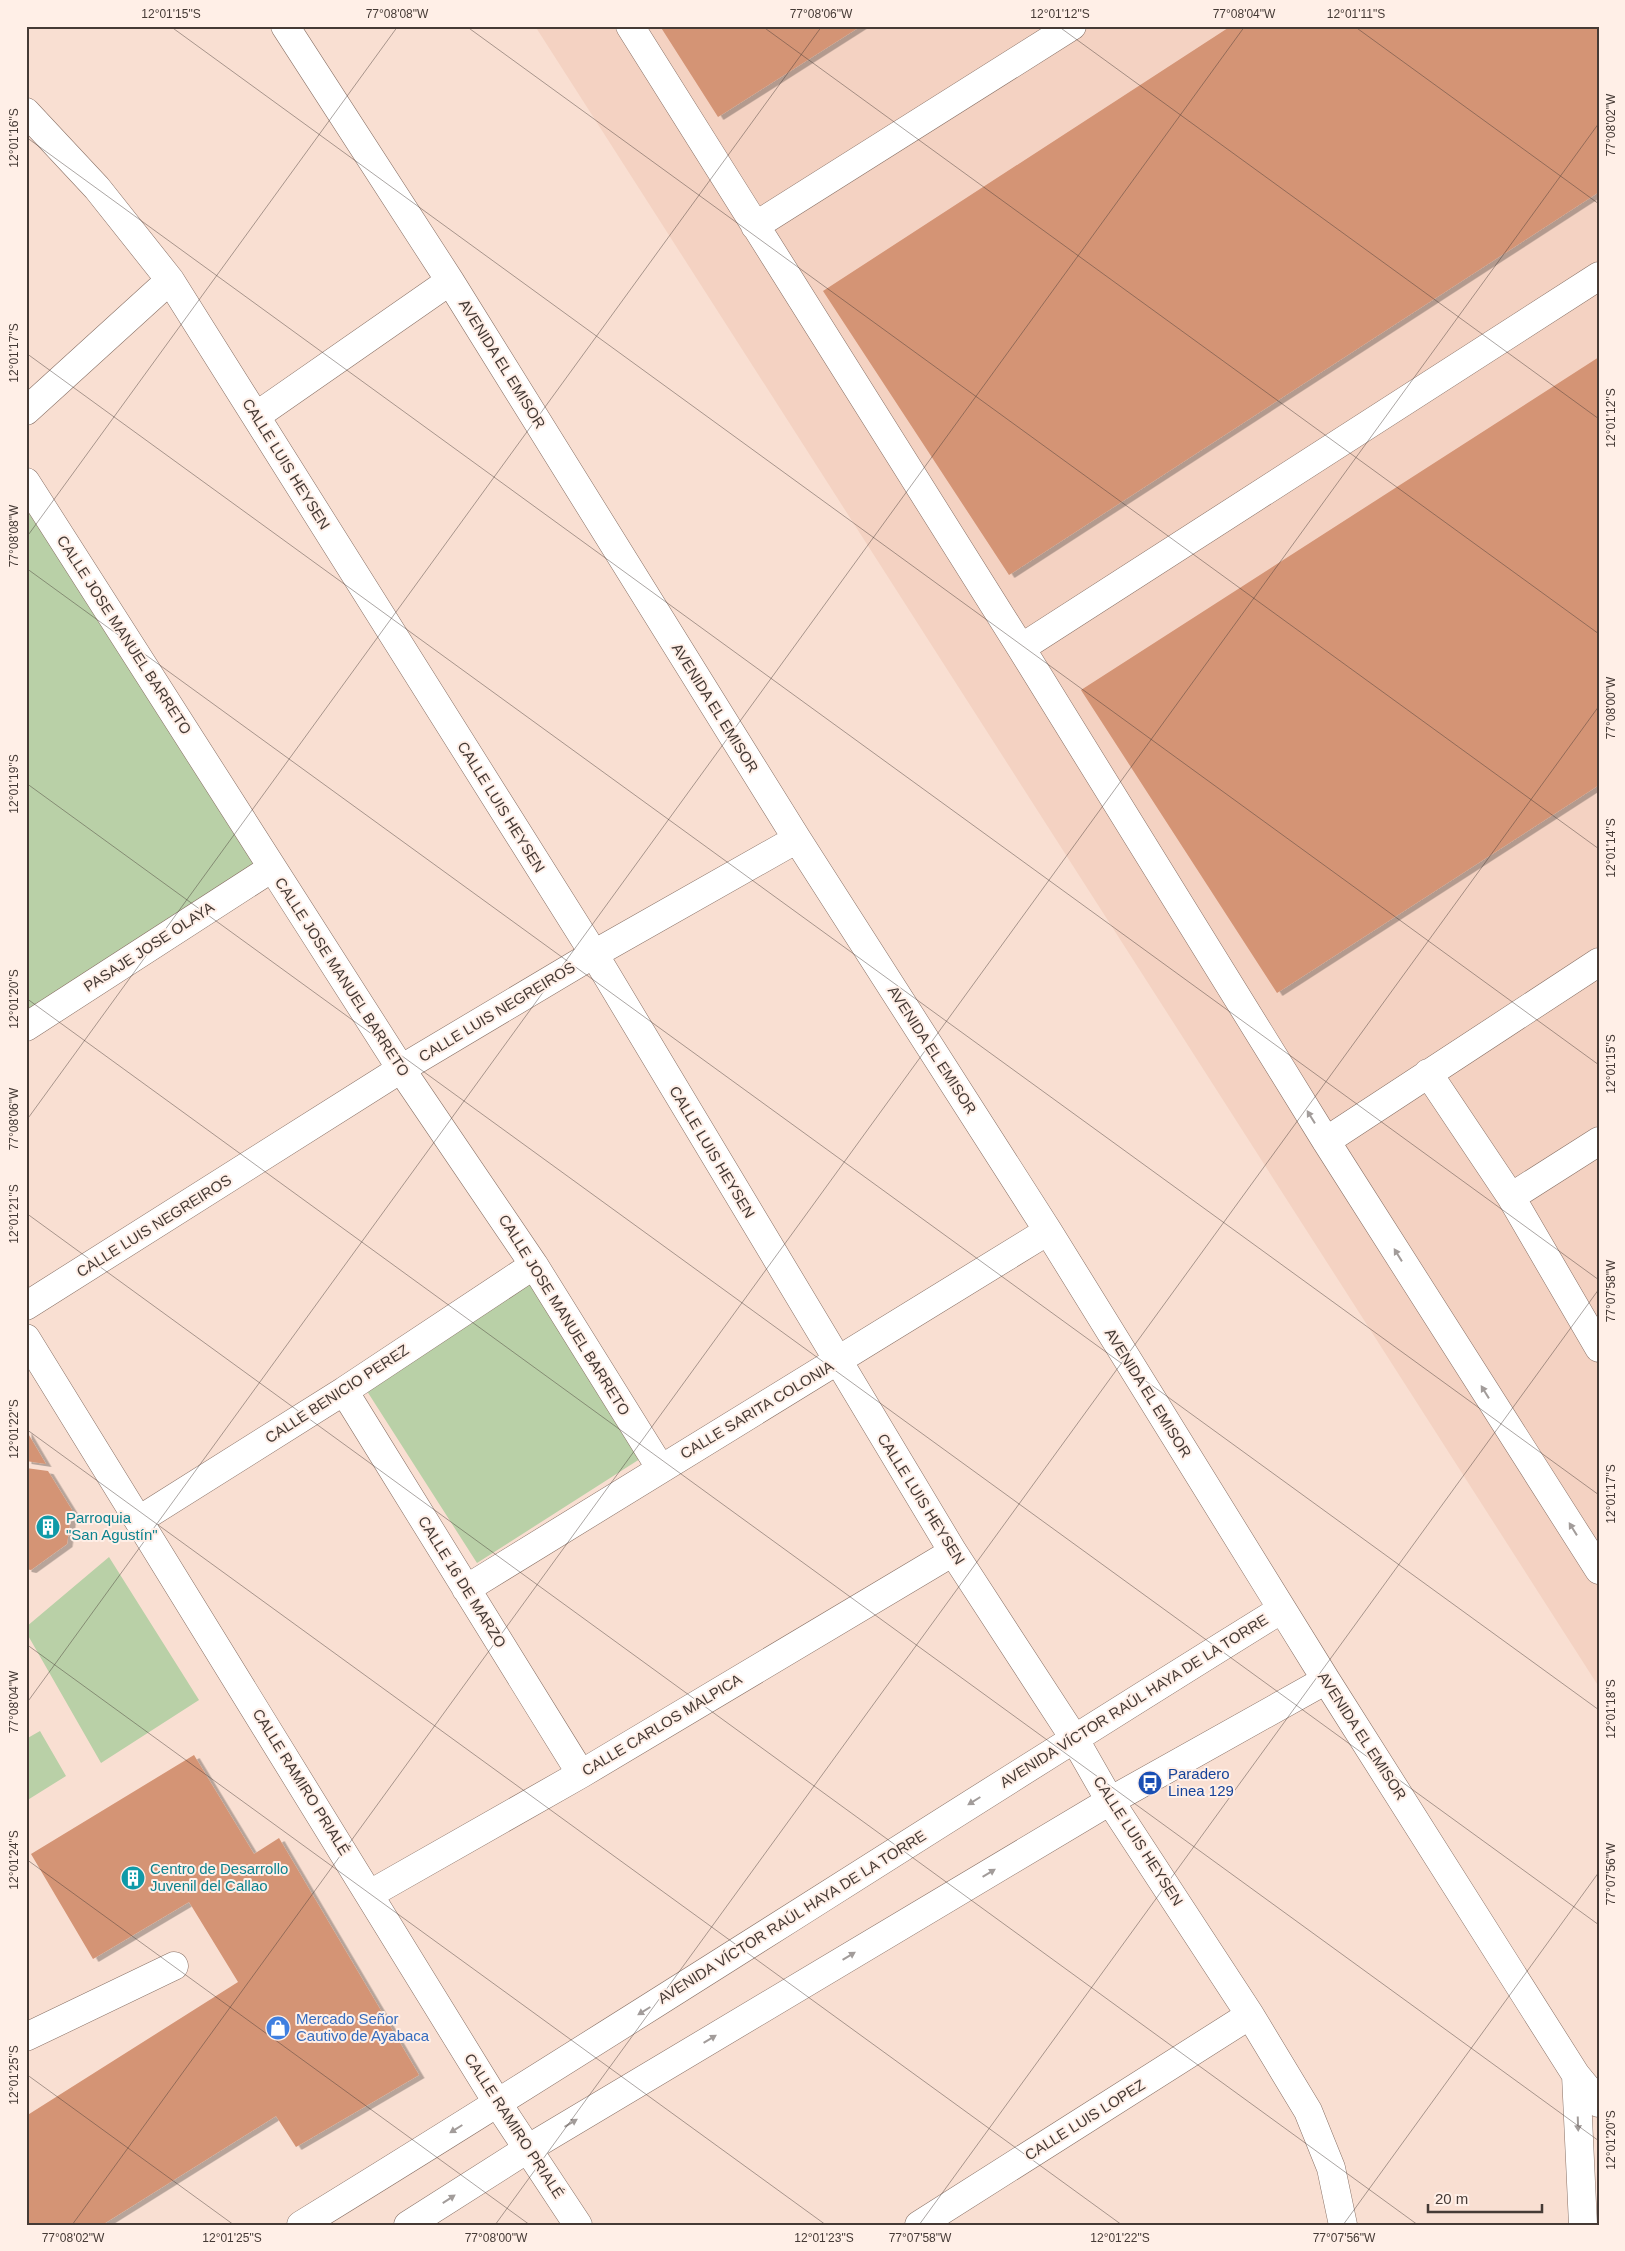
<svg xmlns="http://www.w3.org/2000/svg" width="1625" height="2251" font-family="Helvetica,sans-serif">
  <defs>
    <filter id="shadow"><feDropShadow dx="5.5" dy="3" stdDeviation="0" flood-color="#0004"/></filter>
  </defs>
  <rect width="100%" height="100%" fill="#f9dfd2"/>
  <path fill="#f4d2c2" d="M535 26H1599V1687Z"/>
  <path fill="#b9d0a7" d="M26 488 265 864 26 1015Z
    M534 1278 643 1457 477 1563 365 1388Z
    M109 1557 199 1700 101 1763 26 1632V1627Z
    M40 1731 66 1776 26 1801V1739Z"/>
  <path fill="#d49475" filter="url(#shadow)" d="M660 26H861L718 117Z
    M1231 26H1599V192L1009 575 823 291Z
    M1599 357V785L1277 993 1081 690Z
    M26 1430 46 1464 26 1461Z
    M26 1468 48 1471 72 1510 67 1544 31 1570 26 1569Z
    M194 1755 254 1854 279 1838 419 2075 296 2147 276 2116 102 2225H26V2116L238 1982 189 1902 93 1959 31 1854Z"/>
  <g fill="none" stroke-linecap="round" stroke-linejoin="round">
    <defs>
      <path id="minor" d="M285 26 450 281 797 839 1048 1231 1326 1680 1576 2075 1599 2103
        M630 26 1021 648 1326 1141 1599 1570
        M26 112 97 188 170 280 594 954 953 1552 1074 1738 1110 1801 1250 2015 1308 2111 1331 2168 1343 2225
        M755 226 1072 26
        M26 411 170 280
        M256 416 450 281
        M26 482 401 1069 534 1265 661 1469
        M1021 648 1599 276
        M26 1027 272 868
        M1428 1073 1511 1197
        M1326 1141 1599 962
        M1599 1141 1511 1197 1599 1348
        M26 1306 401 1069 594 954 797 839
        M26 1338 498 2104 578 2225
        M344 1391 581 1774
        M139 1520 344 1391 534 1265
        M466 1589 1048 1231
        M370 1894 581 1774 953 1552
        M26 2037 174 1966
        M1576 2075 1583 2225
        M301 2225C630 2023 954 1812 1282 1609
        M408 2225 529 2148 1110 1801 1326 1680
        M919 2225 1250 2015"/>
    </defs>
    <use href="#minor" stroke="#887065" stroke-width="29"/>
    <use href="#minor" stroke="#fff" stroke-width="28"/>
  </g>
  <defs><path id="oneway-solid" d="M-6-.8H1V-3.2L6.5 0L1 3.2V.8H-6Z" transform="scale(1.25)"/></defs>
  <g fill="#a29c9a">
    <use href="#oneway-solid" transform="translate(1311 1117) rotate(-122)"/>
    <use href="#oneway-solid" transform="translate(1398 1255) rotate(-122)"/>
    <use href="#oneway-solid" transform="translate(1485 1392) rotate(-122)"/>
    <use href="#oneway-solid" transform="translate(1573 1529) rotate(-122)"/>
    <use href="#oneway-solid" transform="translate(974 1801) rotate(148)"/>
    <use href="#oneway-solid" transform="translate(989 1873) rotate(-31)"/>
    <use href="#oneway-solid" transform="translate(849 1956) rotate(-31)"/>
    <use href="#oneway-solid" transform="translate(644 2011) rotate(148)"/>
    <use href="#oneway-solid" transform="translate(710 2039) rotate(-31)"/>
    <use href="#oneway-solid" transform="translate(571 2123) rotate(-31)"/>
    <use href="#oneway-solid" transform="translate(1578 2124) rotate(88)"/>
    <use href="#oneway-solid" transform="translate(456 2129) rotate(148)"/>
    <use href="#oneway-solid" transform="translate(449 2199) rotate(-33)"/>
  </g>
  <path fill="none" stroke="#453a35" stroke-width="1" stroke-opacity="0.45" d="M170 26 1599 1065M466 26 1599 849M762 26 1599 634M1058 26 1599 419M1354 26 1599 204M26 137 1599 1280M26 353 1599 1495M26 538 398 26M26 568 1599 1710M26 783 1599 1925M26 998 1599 2141M26 1121 822 26M26 1213 1418 2225M26 1429 1122 2225M26 1644 826 2225M26 1704 1245 26M26 1859 530 2225M26 2074 234 2225M72 2225 1599 123M495 2225 1599 706M919 2225 1599 1289M1343 2225 1599 1872"/>
  <defs>
    <symbol id="building-disc" viewBox="-11 -11 22 22"><circle r="9.5" fill="#0f9aa8" stroke="#ffefe7"/><path d="M-4-6H4V6H1V3H-1V6H-4ZM-2.5-4.3h1.7v1.8h-1.7ZM.8-4.3h1.7v1.8H.8ZM-2.5-1h1.7V.8h-1.7ZM.8-1h1.7V.8H.8Z" fill="#fff"/></symbol>
    <symbol id="bus-disc" viewBox="-11 -11 22 22"><circle r="9.5" fill="#1a4fb4" stroke="#ffefe7"/><path d="M-5-6H5V4H4V6H2V4H-2V6H-4V4H-5ZM-3.5-4V0h7V-4ZM-3.5 1.2v1.5H-2V1.2ZM2 1.2v1.5H3.5V1.2Z" fill="#fff"/></symbol>
    <symbol id="shop-disc" viewBox="-11 -11 22 22"><circle r="9.5" fill="#3f7fe0" stroke="#ffefe7"/><path d="M-5-2.5h2.3a2.7 3.5 0 0 1 5.4 0H5L5.5 6h-11ZM-1.5-2.5h3a1.5 2.3 0 0 0-3 0Z" fill="#fff"/></symbol>
  </defs>
  <g fill-rule="evenodd">
    <use href="#building-disc" x="34" y="1513" width="28" height="28"/>
    <use href="#bus-disc" x="1136" y="1769" width="28" height="28"/>
    <use href="#building-disc" x="119" y="1864" width="28" height="28"/>
    <use href="#shop-disc" x="264" y="2014" width="28" height="28"/>
  </g>
  <g text-anchor="middle" stroke-width="4" stroke-linejoin="round" paint-order="stroke">
    <g font-size="15" fill="#453a35" stroke="#ffefe7">
      <text transform="translate(502 364) rotate(58)" y="5">AVENIDA EL EMISOR</text>
      <text transform="translate(286 464) rotate(58)" y="5">CALLE LUIS HEYSEN</text>
      <text transform="translate(124 635) rotate(57)" y="5">CALLE JOSE MANUEL BARRETO</text>
      <text transform="translate(715 708) rotate(58)" y="5">AVENIDA EL EMISOR</text>
      <text transform="translate(501 807) rotate(58)" y="5">CALLE LUIS HEYSEN</text>
      <text transform="translate(149 947) rotate(-33)" y="5">PASAJE JOSE OLAYA</text>
      <text transform="translate(342 977) rotate(57)" y="5">CALLE JOSE MANUEL BARRETO</text>
      <text transform="translate(497 1012) rotate(-31)" y="5">CALLE LUIS NEGREIROS</text>
      <text transform="translate(932 1050) rotate(57)" y="5">AVENIDA EL EMISOR</text>
      <text transform="translate(712 1152) rotate(59)" y="5">CALLE LUIS HEYSEN</text>
      <text transform="translate(154 1226) rotate(-32)" y="5">CALLE LUIS NEGREIROS</text>
      <text transform="translate(564 1315) rotate(58)" y="5">CALLE JOSE MANUEL BARRETO</text>
      <text transform="translate(1148 1393) rotate(58)" y="5">AVENIDA EL EMISOR</text>
      <text transform="translate(337 1394) rotate(-33)" y="5">CALLE BENICIO PEREZ</text>
      <text transform="translate(757 1410) rotate(-31)" y="5">CALLE SARITA COLONIA</text>
      <text transform="translate(921 1499) rotate(58)" y="5">CALLE LUIS HEYSEN</text>
      <text transform="translate(462 1582) rotate(58)" y="5">CALLE 16 DE MARZO</text>
      <text transform="translate(1134 1701) rotate(-32)" y="5">AVENIDA VÍCTOR RAÚL HAYA DE LA TORRE</text>
      <text transform="translate(662 1725) rotate(-31)" y="5">CALLE CARLOS MALPICA</text>
      <text transform="translate(1362 1736) rotate(57)" y="5">AVENIDA EL EMISOR</text>
      <text transform="translate(301 1782) rotate(58)" y="5">CALLE RAMIRO PRIALÉ</text>
      <text transform="translate(1138 1841) rotate(57)" y="5">CALLE LUIS HEYSEN</text>
      <text transform="translate(792 1917) rotate(-32)" y="5">AVENIDA VÍCTOR RAÚL HAYA DE LA TORRE</text>
      <text transform="translate(1085 2120) rotate(-32)" y="5">CALLE LUIS LOPEZ</text>
      <text transform="translate(514 2126) rotate(57)" y="5">CALLE RAMIRO PRIALÉ</text>
    </g>
    <g font-size="15" fill="#0d838f" stroke="#ffefe7" text-anchor="start">
      <text x="66" y="1523">Parroquia<tspan x="66" dy="17">"San Agustín"</tspan></text>
      <text x="150" y="1874">Centro de Desarrollo<tspan x="150" dy="17">Juvenil del Callao</tspan></text>
    </g>
    <g font-size="15" fill="#164399" stroke="#ffefe7" text-anchor="start">
      <text x="1168" y="1779">Paradero<tspan x="1168" dy="17">Linea 129</tspan></text>
    </g>
    <g font-size="15" fill="#366cbe" stroke="#ffefe7" text-anchor="start">
      <text x="296" y="2024">Mercado Señor<tspan x="296" dy="17">Cautivo de Ayabaca</tspan></text>
    </g>
  </g>
  <rect width="1625" height="2251" fill="none" stroke="#ffefe7" stroke-width="55"/>
  <path d="M1428 2204v8h114v-8" fill="none" stroke="#453a35" stroke-width="2.5"/>
  <text x="1435" y="2204" font-size="15" fill="#453a35" stroke="#ffefe7" stroke-width="4" paint-order="stroke">20 m</text>
  <rect x="28" y="28" width="1570" height="2196" fill="none" stroke="#453a35" stroke-width="2"/>
  <g font-size="12" text-anchor="middle" fill="#453a35">
    <text x="171" y="18">12°01'15"S</text>
    <text x="397" y="18">77°08'08"W</text>
    <text x="821" y="18">77°08'06"W</text>
    <text x="1060" y="18">12°01'12"S</text>
    <text x="1244" y="18">77°08'04"W</text>
    <text x="1356" y="18">12°01'11"S</text>
    <text transform="translate(1611 125) rotate(-90)" y="4">77°08'02"W</text>
    <text transform="translate(14 138) rotate(-90)" y="4">12°01'16"S</text>
    <text transform="translate(14 353) rotate(-90)" y="4">12°01'17"S</text>
    <text transform="translate(1611 418) rotate(-90)" y="4">12°01'12"S</text>
    <text transform="translate(14 536) rotate(-90)" y="4">77°08'08"W</text>
    <text transform="translate(1611 708) rotate(-90)" y="4">77°08'00"W</text>
    <text transform="translate(14 784) rotate(-90)" y="4">12°01'19"S</text>
    <text transform="translate(1611 848) rotate(-90)" y="4">12°01'14"S</text>
    <text transform="translate(14 999) rotate(-90)" y="4">12°01'20"S</text>
    <text transform="translate(1611 1064) rotate(-90)" y="4">12°01'15"S</text>
    <text transform="translate(14 1119) rotate(-90)" y="4">77°08'06"W</text>
    <text transform="translate(14 1214) rotate(-90)" y="4">12°01'21"S</text>
    <text transform="translate(1611 1291) rotate(-90)" y="4">77°07'58"W</text>
    <text transform="translate(14 1429) rotate(-90)" y="4">12°01'22"S</text>
    <text transform="translate(1611 1494) rotate(-90)" y="4">12°01'17"S</text>
    <text transform="translate(14 1702) rotate(-90)" y="4">77°08'04"W</text>
    <text transform="translate(1611 1709) rotate(-90)" y="4">12°01'18"S</text>
    <text transform="translate(14 1860) rotate(-90)" y="4">12°01'24"S</text>
    <text transform="translate(1611 1874) rotate(-90)" y="4">77°07'56"W</text>
    <text transform="translate(14 2075) rotate(-90)" y="4">12°01'25"S</text>
    <text transform="translate(1611 2140) rotate(-90)" y="4">12°01'20"S</text>
    <text x="73" y="2242">77°08'02"W</text>
    <text x="232" y="2242">12°01'25"S</text>
    <text x="496" y="2242">77°08'00"W</text>
    <text x="824" y="2242">12°01'23"S</text>
    <text x="920" y="2242">77°07'58"W</text>
    <text x="1120" y="2242">12°01'22"S</text>
    <text x="1344" y="2242">77°07'56"W</text>
  </g>
</svg>
